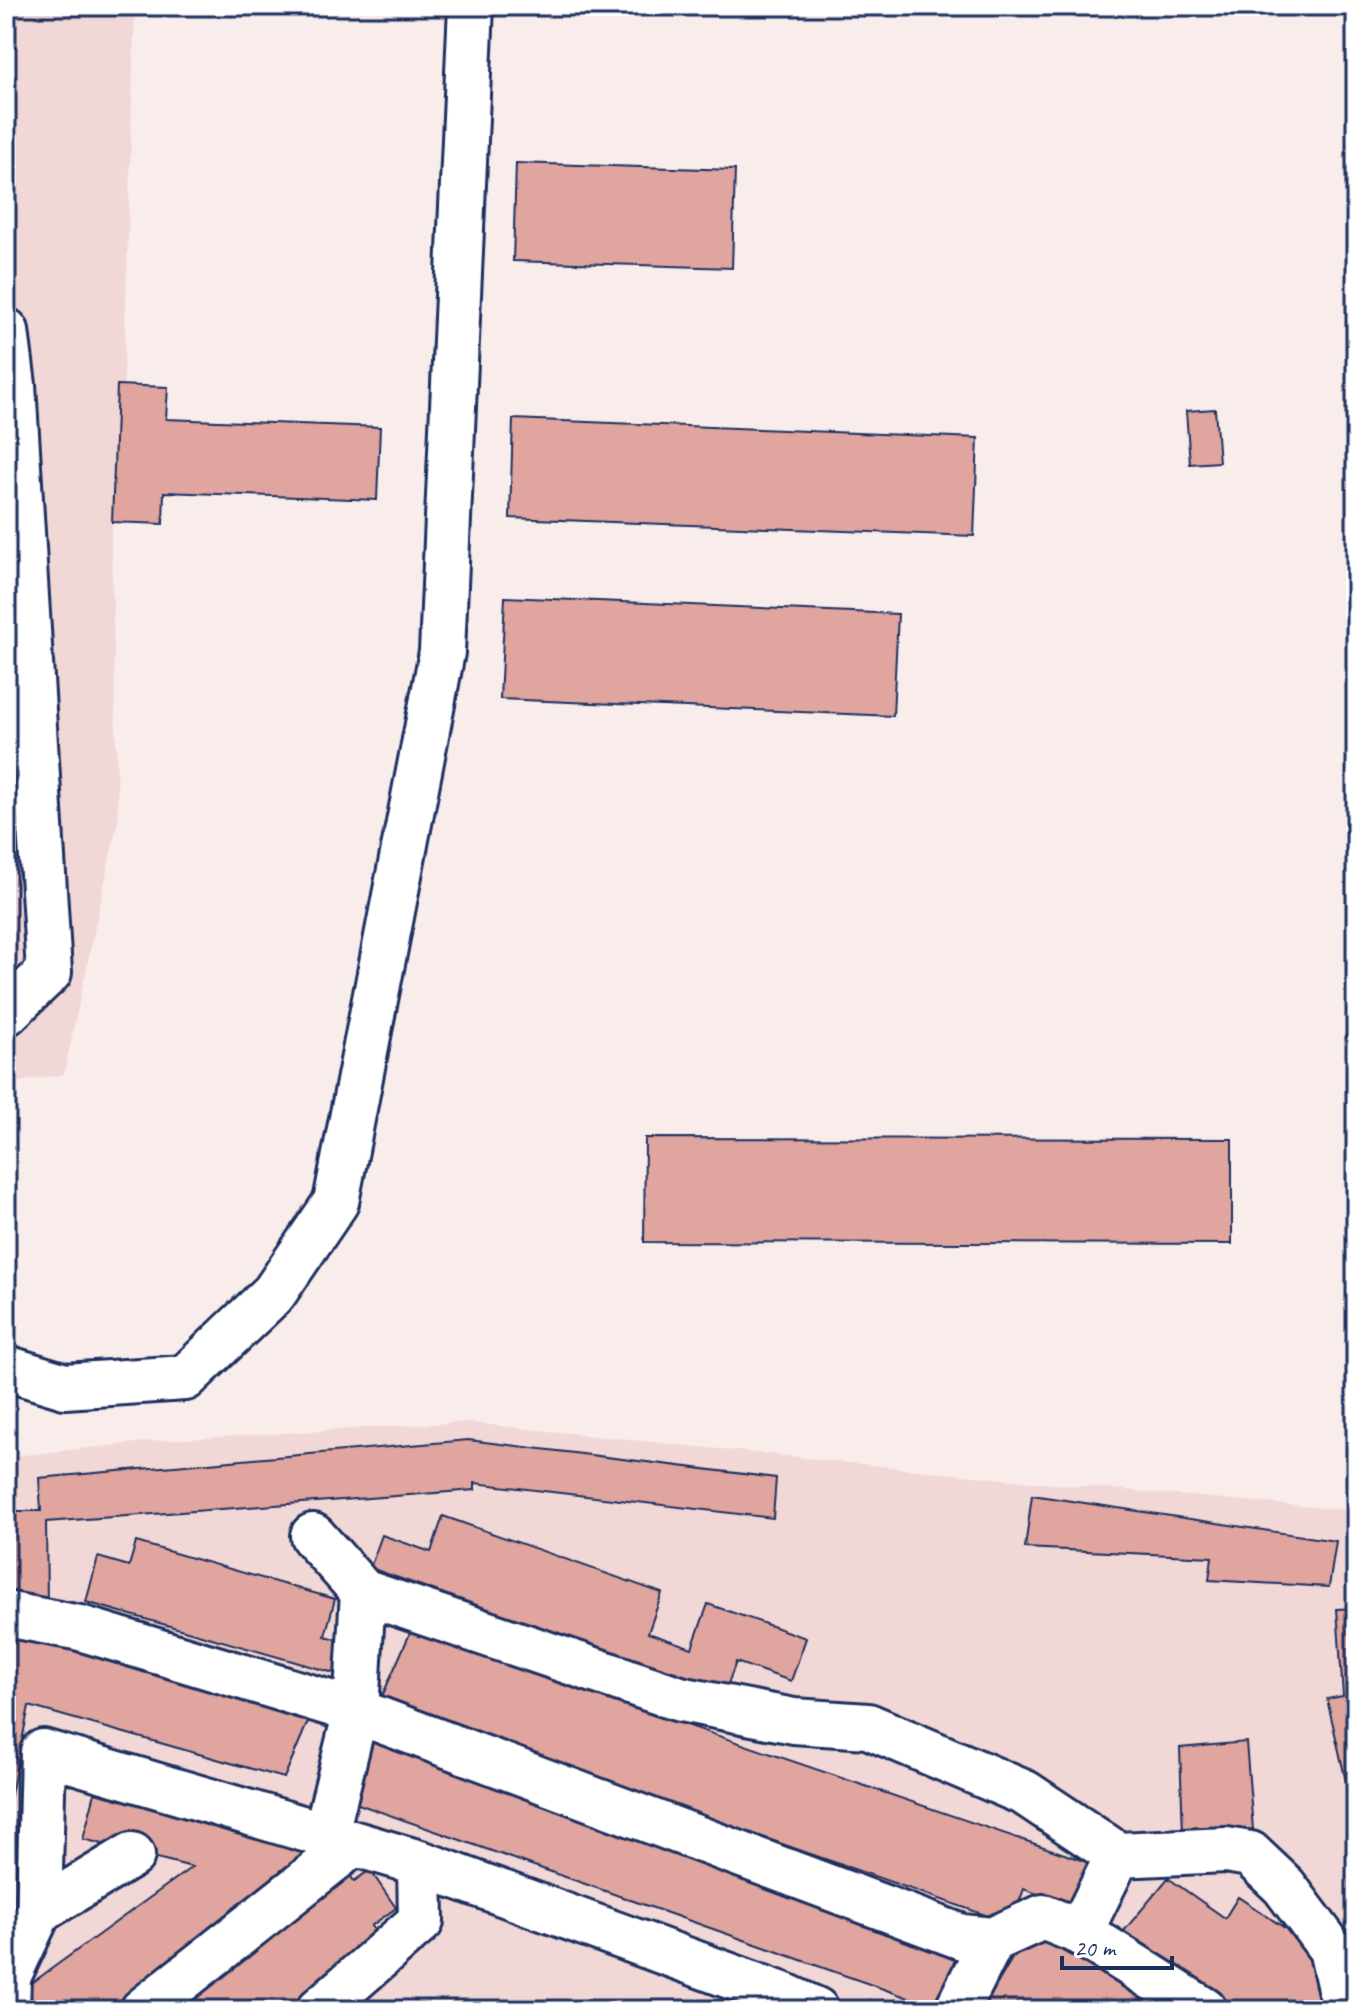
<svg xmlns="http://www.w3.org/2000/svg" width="1362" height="2016" font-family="Caveat,sans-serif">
  <rect width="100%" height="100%" fill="#f9edec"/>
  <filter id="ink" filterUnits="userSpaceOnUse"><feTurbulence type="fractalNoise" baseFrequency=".0125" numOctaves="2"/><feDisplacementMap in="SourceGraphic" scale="16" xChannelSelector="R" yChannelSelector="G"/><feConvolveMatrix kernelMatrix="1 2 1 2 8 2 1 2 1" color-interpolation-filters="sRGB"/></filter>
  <g filter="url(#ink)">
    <path fill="#f1d7d5" d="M6 6H135L123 399 111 534 118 819 64 1074 6 1084Z
      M464 1422 1022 1481 1356 1511V2010H6V1457L153 1441Z"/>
    <path fill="#dfa59e" stroke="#1b2f5e" stroke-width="2" d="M516 163 735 170 732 268 513 261Z
      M117 385 168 387 166 419 380 427 377 500 164 492 163 524 112 522Z
      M1215 409 1219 462 1190 464 1186 411Z
      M513 419 978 438 974 536 510 518Z
      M505 597 898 614 893 716 500 699Z
      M645 1138 1232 1139V1244L644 1242Z
      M468 1440 776 1478 773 1518 475 1483V1490L46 1522 47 1605 7 1600 9 1511H41L39 1478Z
      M1032 1495 1336 1541 1329 1587 1209 1580 1212 1557 1025 1548Z
      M443 1516 662 1593 648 1633 692 1648 708 1604 806 1638 791 1681 736 1662 725 1692 370 1568 382 1535 431 1552Z
      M136 1542 335 1599 325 1636 343 1641 334 1673 86 1602 98 1557 129 1566Z
      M1356 1608V1825L1327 1699 1343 1696 1337 1609Z
      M6 1627 315 1705 284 1778 29 1706 6 1819Z
      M411 1631 1088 1862 1072 1907 1024 1889 1011 1924 379 1703Z
      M373 1727 966 1950 943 2010 341 1798Z
      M1246 1742 1253 1829 1183 1834 1180 1748Z
      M95 1793 318 1850 111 2010H17L18 1993 192 1867 83 1839Z
      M370 1870 396 1908 371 1926 384 1943 303 2010H173L347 1871 354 1881Z
      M1168 1878 1225 1918 1238 1897 1356 1975 1343 2010H1234L1118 1938Z
      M1028 1931 1164 2010H998L986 2003Z"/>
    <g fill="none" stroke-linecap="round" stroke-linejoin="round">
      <defs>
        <path id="minor" d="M6 331 13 385 49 972 6 1013
          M6 1368 65 1386 185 1378 274 1293 336 1202 442 652 471 6
          M313 1536 363 1592 356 1711 325 1837
          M363 1592 680 1699 794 1721 868 1726 1025 1793 1118 1855 1226 1850 1250 1854 1284 1886 1331 1949 1345 2010
          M6 1614 80 1628 356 1711 962 1937 992 1940 1043 1917 1080 1932
          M1118 1855 1080 1932 1204 2010
          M39 1911 132 1855
          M7 2010 8 1977 39 1911 43 1752 420 1863 785 1996 816 2010
          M143 2010 352 1845
          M319 2010 421 1921 420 1863
          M957 2010 992 1940"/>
      </defs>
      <use href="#minor" stroke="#1b2f5e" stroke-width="50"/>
      <use href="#minor" stroke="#fff" stroke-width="44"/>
    </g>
  </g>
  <rect width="1362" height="2016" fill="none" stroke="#fff" stroke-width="32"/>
  <rect x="16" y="16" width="1330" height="1984" fill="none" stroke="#1b2f5e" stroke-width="3" filter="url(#ink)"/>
  <path d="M1062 1956v12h110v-12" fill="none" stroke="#1b2f5e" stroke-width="4"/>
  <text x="1074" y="1956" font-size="24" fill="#1b2f5e" stroke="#ffffff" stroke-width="6" paint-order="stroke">20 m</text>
</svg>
